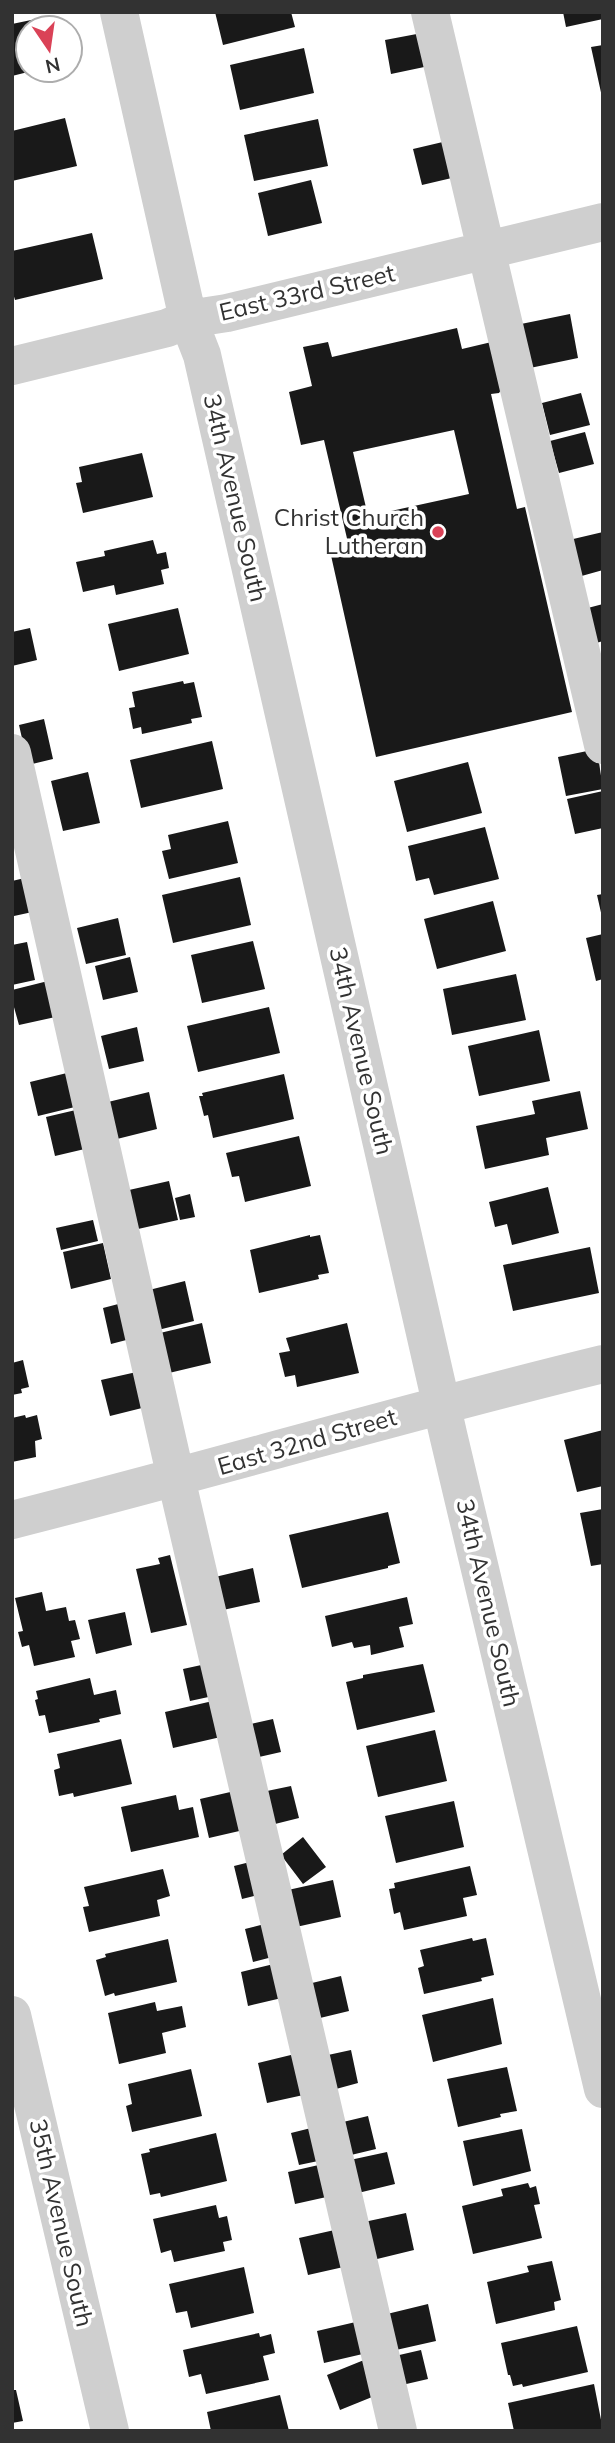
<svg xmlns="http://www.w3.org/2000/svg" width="615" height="2443" font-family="Mulish,sans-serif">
  <rect width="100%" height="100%" fill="#fff"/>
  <path fill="#191919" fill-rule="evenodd" d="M215 12H291L295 27 223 45Z
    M563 12H603V19L566 27Z
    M36 19 38 28H28V72L12 76V24Z
    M422 33 429 66 391 74 385 40Z
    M603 45V97H602L591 47Z
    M304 48 314 93 240 110 230 65Z
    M65 118 77 166 12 181V131Z
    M318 119 328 166 254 181 244 135Z
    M447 141 456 177 422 185 413 149Z
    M311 180 322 223 268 236 258 193Z
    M92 233 103 279 15 300 12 290V251Z
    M570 314 578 358 530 368 521 324Z
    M457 328 462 349 500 340 504 385 499 393 491 394 517 509 525 507 572 712 376 757 330 551 349 547 324 440 301 445 289 392 312 386 303 347 328 342 332 357ZM454 430 469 494 368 516 353 452Z
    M581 393 590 425 550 435 542 403Z
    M585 432 594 464 559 473 550 441Z
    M142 453 153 497 83 513 76 483 82 482 79 467Z
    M603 532V570L578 577 569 540Z
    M153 540 157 554 166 552 169 568 161 570 164 584 116 595 114 585 83 592 76 562 105 556 104 551Z
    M603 604V641L593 644 584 609Z
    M178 608 189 654 119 671 108 624Z
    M30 628 37 660 12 666V632Z
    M183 681 184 684 194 682 202 717 191 719 192 723 142 734 141 727 133 729 129 708 135 707 132 692Z
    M44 719 53 759 28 765 19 725Z
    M212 741 223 789 141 808 130 760Z
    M597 749 603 789 566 796 558 757Z
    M468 762 482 813 407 832 394 781Z
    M88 772 100 823 63 831 51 781Z
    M603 791V828L575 834 567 799Z
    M228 821 238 863 169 879 162 851 171 849 168 835Z
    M485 827 499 879 434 895 429 878 416 881 408 846Z
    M29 877 37 911 14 916 12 881Z
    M240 877 251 925 173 943 162 895Z
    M603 894V917H602L597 895Z
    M493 901 506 951 437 969 424 919Z
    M118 918 126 955 86 964 77 928Z
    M603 934V979L596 981 586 938Z
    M253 941 265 989 202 1003 191 955Z
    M27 942 35 980 12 985V945Z
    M130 957 138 992 103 1000 95 966Z
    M516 974 526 1020 452 1035 443 989Z
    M52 980 60 1016 19 1025 12 1000V990Z
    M269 1007 280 1053 198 1072 187 1026Z
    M137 1027 144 1061 109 1069 101 1036Z
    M539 1030 550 1081 479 1096 468 1046Z
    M71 1072 79 1106 38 1116 30 1082Z
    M284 1074 294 1119 213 1138 208 1115 204 1116 199 1096H203L202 1093Z
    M580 1091 588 1129 546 1138 549 1155 485 1169 476 1126 535 1114 532 1101Z
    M149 1092 157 1129 117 1139 108 1102Z
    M80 1109 89 1148 55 1156 46 1117Z
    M299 1136 311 1186 245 1202 239 1176 232 1177 226 1153Z
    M169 1181 178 1220 138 1229 129 1190Z
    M548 1187 559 1233 512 1245 507 1224 495 1227 489 1202Z
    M190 1194 195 1217 180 1220 175 1198Z
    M93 1220 98 1241 61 1250 56 1228Z
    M310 1235V1237L320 1235 329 1273 318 1275 319 1279 259 1293 250 1250Z
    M103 1243 111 1279 71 1289 63 1252Z
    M590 1247 599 1293 513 1311 503 1265Z
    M185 1281 194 1321 158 1330 149 1290Z
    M126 1302 134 1338 111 1344 103 1308Z
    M202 1323 211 1363 169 1373 160 1333Z
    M347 1323 359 1373 297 1387 295 1375 285 1377 279 1353 290 1351 286 1338Z
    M23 1360 29 1387 21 1389 22 1393 12 1395V1363Z
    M141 1371 150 1406 110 1416 101 1380Z
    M25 1415 26 1418 37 1415 42 1439 35 1441 36 1457 12 1462V1418Z
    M603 1430V1486L577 1492 564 1440Z
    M603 1509V1564L591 1566 580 1513Z
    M388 1512 400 1563 388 1566V1568L302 1588 289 1535Z
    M170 1555 187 1625 151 1633 136 1569 160 1564 158 1558Z
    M253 1568 260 1602 223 1610 215 1577Z
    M42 1592 46 1611 66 1607 69 1621 75 1620 80 1639 71 1641 75 1657 34 1666 29 1645 22 1647 18 1632 23 1631 15 1598Z
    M407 1597 413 1624 399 1627 404 1647 371 1655 370 1645 354 1648 352 1642 332 1647 325 1616Z
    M125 1612 132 1645 96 1654 88 1620Z
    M206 1664 213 1696 190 1701 183 1669Z
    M423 1664 435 1712 357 1730 346 1682 363 1678V1675Z
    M90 1678 94 1695 116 1690 121 1714 99 1719 100 1722 49 1733 45 1715 39 1716 35 1700 38 1699 36 1691Z
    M217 1700 225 1736 173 1748 165 1712Z
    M273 1719 281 1752 259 1757 251 1724Z
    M435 1730 447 1781 378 1797 366 1746Z
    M121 1739 132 1784 74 1797 73 1793 59 1796 54 1770 60 1768 57 1754Z
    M291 1786 299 1818 275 1824 267 1791Z
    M239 1790 248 1829 209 1838 200 1799Z
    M176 1795 179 1810 193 1807 199 1837 131 1852 121 1807Z
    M454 1801 464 1847 396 1863 385 1816Z
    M303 1837 326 1867 303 1884 281 1855Z
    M258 1860 266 1893 242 1899 234 1866Z
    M470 1866 477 1895 463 1898 467 1916 404 1930 400 1912 394 1914 389 1889 395 1888 394 1883Z
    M163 1869 170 1896 157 1900 160 1916 89 1932 83 1907 89 1906 84 1887Z
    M333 1880 341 1917 296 1927 288 1890Z
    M272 1922 280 1955 253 1962 245 1929Z
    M472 1938 473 1941 486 1938 494 1975 481 1978 482 1981 424 1994 418 1968 424 1966 420 1950Z
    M168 1939 177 1982 115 1996 114 1993 105 1996 96 1960 106 1957 105 1954Z
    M278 1963 286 1997 248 2006 241 1972Z
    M341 1976 349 2011 320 2018 312 1983Z
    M493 1998 502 2044 433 2062 422 2015Z
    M155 2002 157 2011 182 2006 186 2027 162 2033 166 2053 119 2064 108 2013Z
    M351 2050 358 2083 336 2089 328 2055Z
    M299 2053 308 2094 267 2103 258 2063Z
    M507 2067 517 2111 500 2114 501 2117 458 2127 447 2079Z
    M191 2069 202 2116 132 2132 126 2106 132 2104 128 2084Z
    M368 2116 376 2149 351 2155 343 2122Z
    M315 2127 323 2160 299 2165 291 2133Z
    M522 2129 531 2171 473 2186 463 2141Z
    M216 2133 227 2181 161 2197 160 2193 150 2195 141 2154 150 2152 149 2149Z
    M387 2152 395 2184 358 2193 350 2160Z
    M323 2164 331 2196 295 2204 288 2172Z
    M528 2183 530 2188 536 2186 540 2204 534 2205 542 2238 473 2254 462 2206 503 2196 501 2189Z
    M216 2205 219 2218 227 2216 232 2240 223 2242 225 2251 174 2262 171 2250 161 2253 153 2219Z
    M406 2213 414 2250 373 2260 364 2222Z
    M339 2229 348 2266 308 2275 299 2238Z
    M552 2261 561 2300 554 2302 555 2310 496 2324 487 2282 529 2272 527 2266Z
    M244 2267 254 2313 191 2328 187 2311 176 2313 169 2284Z
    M428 2304 436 2341 396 2350 387 2314Z
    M360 2321 367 2353 324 2363 317 2331Z
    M577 2326 588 2372 523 2387 522 2384 513 2386 510 2375H508L501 2343Z
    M259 2333 260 2337 271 2334 275 2353 263 2356 269 2380 206 2394 201 2374 189 2377 183 2350Z
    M421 2350 428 2379 402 2385 395 2356Z
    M364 2360 377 2395 340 2410 327 2375Z
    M594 2384 603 2430 514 2431 508 2403Z
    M12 2390H16L23 2421 12 2423Z
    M280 2395 289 2431H211L207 2412Z"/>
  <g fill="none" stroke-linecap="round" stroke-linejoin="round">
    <path stroke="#cfcfcf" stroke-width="38" d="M119 12 188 319 202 355 449 1438 603 2089
      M430 12 603 745
      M12 366 167 328 188 319 227 313 603 222
      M12 753 176 1478 398 2431
      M12 1520C210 1470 405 1412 603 1364
      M12 2015 110 2431"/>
  </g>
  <circle fill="#da4257" stroke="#fff" stroke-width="2.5" cx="438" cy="532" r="7"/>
  <g text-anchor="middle" stroke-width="7" stroke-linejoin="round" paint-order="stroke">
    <g font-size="24" fill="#323232" stroke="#fff">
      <text transform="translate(307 293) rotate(-13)" y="8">East 33rd Street</text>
      <text transform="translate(235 498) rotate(77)" y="8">34th Avenue South</text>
      <text transform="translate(361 1051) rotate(77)" y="8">34th Avenue South</text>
      <text transform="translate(307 1442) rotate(-16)" y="8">East 32nd Street</text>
      <text transform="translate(488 1603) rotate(77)" y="8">34th Avenue South</text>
      <text transform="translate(61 2223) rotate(77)" y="8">35th Avenue South</text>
    </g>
    <g font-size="24" fill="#323232" stroke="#fff" text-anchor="end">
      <text x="424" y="526">Christ Church<tspan x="424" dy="28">Lutheran</tspan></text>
    </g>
  </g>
  <rect width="615" height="2443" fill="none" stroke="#323232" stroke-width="28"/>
  <g transform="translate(49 49) rotate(167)"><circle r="33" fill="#ffffff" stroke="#adadad" stroke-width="2"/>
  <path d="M0-5L12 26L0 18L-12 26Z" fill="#da4257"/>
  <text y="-10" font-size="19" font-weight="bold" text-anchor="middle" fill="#323232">N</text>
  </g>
</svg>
